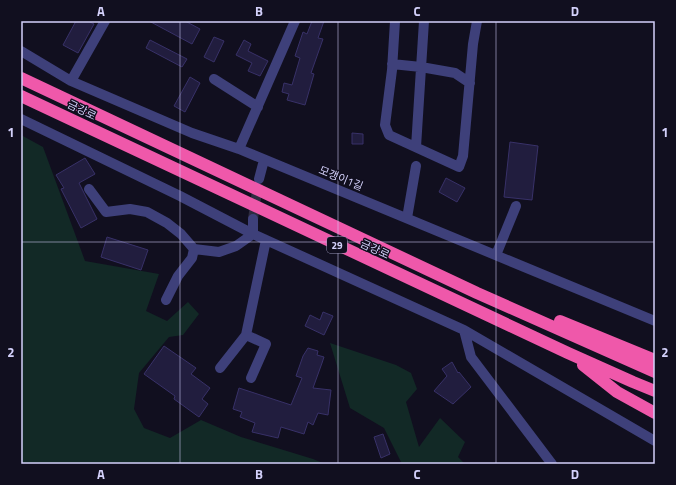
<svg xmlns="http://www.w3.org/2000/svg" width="676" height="485" font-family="'Titillium Web','Noto Sans KR',sans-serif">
  <rect width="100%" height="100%" fill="#110f1f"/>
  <path fill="#122926" d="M21 135 43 147 85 261 159 274 146 311 167 321 188 302 199 314 183 335 169 337 139 373 134 409 144 428 170 438 201 420 241 437 313 459 325 464H21Z
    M330 343 396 365 411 373 417 389 406 402 419 447 440 418 465 442 458 457 465 464H402L384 428 350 408Z"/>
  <path fill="#211d3e" stroke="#383168" d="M76 21H88L94 24 78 53 63 45Z
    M149 21H185L200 29 192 44Z
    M312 21H324L318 38 323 39 311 73 314 74 305 105 287 100 289 94 282 92 284 83 292 85 300 58 295 56 303 32 307 34Z
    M214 37 224 41 214 62 204 57Z
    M150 40 187 59 182 67 146 48Z
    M244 40 251 44 248 51 268 61 260 76 248 71 252 63 236 55Z
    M190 77 200 83 185 112 174 106Z
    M352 133 363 134V144H352Z
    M510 142 538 146 532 200 504 197Z
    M85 158 95 174 79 183 97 219 81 228 61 189 64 188 56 175Z
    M446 178 465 188 457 202 439 192Z
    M107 237 148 250 141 270 101 257Z
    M323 312 333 316 324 335 305 326 310 315 320 320Z
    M164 346 196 368 191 374 210 388 202 399 208 404 199 417 174 399 175 396 144 374Z
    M308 348 318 351 317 355 324 357 322 363 313 388 331 390 328 415 318 413 313 425 308 422 304 434 281 427 278 438 252 432 255 423 240 417 242 412 233 409 239 388 291 405 302 378 296 376 303 356Z
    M452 362 458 373 459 372 471 387 453 404 434 391 447 376 442 369Z
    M383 434 390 454 381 458 374 437Z"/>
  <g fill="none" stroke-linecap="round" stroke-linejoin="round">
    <path stroke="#2e2c40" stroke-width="10" stroke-dasharray="10 5" stroke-linecap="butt" d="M253 219 258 184"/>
    <path stroke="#3e407a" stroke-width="10" d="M395 21 392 70 385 125 389 135 459 167 463 156 473 44 477 21
      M21 51 71 81 192 133 239 149 655 321
      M392 64 421 67 455 73 470 83
      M214 79 258 107
      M71 81 105 21
      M21 119 180 196 253 234 464 330 655 441
      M416 147 424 21
      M239 149 295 21
      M259 179 264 160
      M89 189 106 212 130 209 147 212 167 223 181 234 194 249 219 252 236 246 253 234V219
      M407 218 416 166
      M496 255 516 206
      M166 300 178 276 192 258 194 249
      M464 330 471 357 552 464
      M246 335 266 344 251 378
      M220 368 246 335 266 240"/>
    <path stroke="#ef58aa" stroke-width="12" d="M21 78 477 293 655 372
      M21 96 568 353 633 382 655 391
      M560 321 655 360
      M583 365 617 392 655 413"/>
  </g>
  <path fill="none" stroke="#d4d1fb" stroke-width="1" stroke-opacity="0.55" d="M180 21V464M338 21V464M496 21V464M21 242H655"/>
  <g text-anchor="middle" stroke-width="3" stroke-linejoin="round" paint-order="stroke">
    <rect fill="#110f1f" stroke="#9a97b9" stroke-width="1" x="327" y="237" width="20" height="16" rx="3"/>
    <g font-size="10" font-weight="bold" fill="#d4d1fb">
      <text x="337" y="249">29</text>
    </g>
    <g font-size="11" fill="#d4d1fb" stroke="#110f1f">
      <text transform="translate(82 110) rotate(26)" y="4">금강로</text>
      <text transform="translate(341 178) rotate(22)" y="4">모갱이1길</text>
      <text transform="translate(375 249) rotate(25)" y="4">금강로</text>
    </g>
  </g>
  <rect width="676" height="485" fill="none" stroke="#110f1f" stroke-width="44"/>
  <rect x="22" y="22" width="632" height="441" fill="none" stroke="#d4d1fb" stroke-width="1.5"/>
  <g font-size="13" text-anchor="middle" font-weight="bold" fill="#d4d1fb">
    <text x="101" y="16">A</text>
    <text x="259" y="16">B</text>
    <text x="417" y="16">C</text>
    <text x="575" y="16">D</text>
    <text x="11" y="137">1</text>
    <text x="665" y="137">1</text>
    <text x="11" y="357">2</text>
    <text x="665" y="357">2</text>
    <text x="101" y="479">A</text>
    <text x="259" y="479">B</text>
    <text x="417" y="479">C</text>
    <text x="575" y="479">D</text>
  </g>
</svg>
